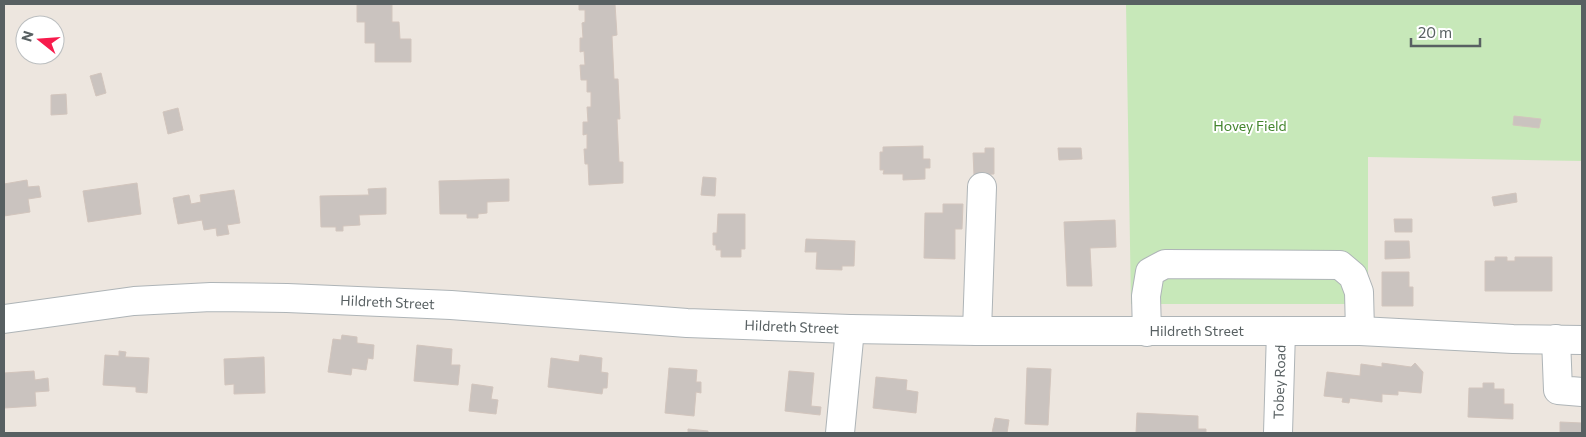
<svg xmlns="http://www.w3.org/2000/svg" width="1586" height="437" font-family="Commissioner,sans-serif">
  <rect width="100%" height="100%" fill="#ede6df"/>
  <path fill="#c7e8b9" d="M1126 4H1582V161L1368 157V304H1131Z"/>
  <path fill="#cac3bf" stroke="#d2c5bd" d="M357 4H392V22H399L400 39H411V62H375V43H365V22H357Z
    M579 4H615L617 35 612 36 614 79H618L620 119H617L619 162H623V183L589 185 588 164H585L584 149H587V134L583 135V122H588L587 107H591V92H587V80H581L580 65H585L584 51 580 52V38H583L582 23 585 22V10H579Z
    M101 73 106 93 96 96 90 76Z
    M66 94 67 114 51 115V95Z
    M178 108 183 130 168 134 163 112Z
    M1514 116 1541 119 1539 128 1513 125Z
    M923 146V159H930V168H925V179L903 180V174H883L884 170H880V152H883V147Z
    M985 148H994V174L974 175 973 153H985Z
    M1058 148H1081L1082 159 1059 160Z
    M703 177 716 178 715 196 701 195Z
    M509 179V201L487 202V213L478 214V218H467V214H440L439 181Z
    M27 180 28 187 39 186 41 197 28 199 30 212 4 216V184Z
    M137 183 141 214 88 222 83 191Z
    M386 188V214L359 215 360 225 343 226V231H336V227H321L320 196 369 195 368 189Z
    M234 190 240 223 227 225 229 234 217 236 216 228 204 230 202 220 178 224 173 198 189 195 191 204 201 202 200 195Z
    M1516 193 1517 202 1494 206 1492 197Z
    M943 204H963L962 229H955V259L924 258 925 213H943Z
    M718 214H745V249H741V257H721V250H716V245H713V233H717Z
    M1394 219H1412V232H1395Z
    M1115 220 1116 247 1090 248 1092 286H1067L1064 222Z
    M806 239 855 241 854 266H842V270L816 269 817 252H805Z
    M1385 241H1409L1410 258 1385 259Z
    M1495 257H1507V261H1515V257H1552V291H1485V261H1495Z
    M1382 272H1409V287H1413V306H1382Z
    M342 335 357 337V343L374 345 373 359 368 358 366 370 352 368 351 375 328 372 333 339 341 340Z
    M417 345 452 349 451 365H460L458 385 414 381Z
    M119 351 126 352 125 357 149 358 147 393 136 392V387L103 385 105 355 119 356Z
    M580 355 602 358 601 372 608 373 607 388H603L602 394 548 387 551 358 579 362Z
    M264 357 265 393 234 394V384L225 385 224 359Z
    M1382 363 1411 367 1415 363 1423 372 1421 393 1398 391V395L1382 394V402L1350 398 1349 403 1342 402 1343 398 1324 396 1327 372 1360 376 1361 364 1382 367Z
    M669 368 697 370 696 382H701V393L696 392 694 416 665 413Z
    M1027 368 1051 369 1048 425 1025 424Z
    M34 371 35 380 48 378 49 391 35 392 36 406 4 408V373Z
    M789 371 814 373 811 406 821 407 820 415 785 411Z
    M876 377 907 380 906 390 918 392 916 413 873 408Z
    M1483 383H1494V389H1504V404H1513V419L1468 417 1469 388H1483Z
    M472 384 493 387 491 399 498 400 496 414 469 411Z
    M1137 413 1198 416V429H1206V433H1136Z
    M995 418 1009 420 1007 433H992Z
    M1560 422 1582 423V433H1560Z
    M688 429 708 431V433H688Z"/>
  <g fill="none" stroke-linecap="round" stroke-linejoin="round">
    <defs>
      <g id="minor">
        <path id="s1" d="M4 319 134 301 211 297 287 298 451 305 687 323 850 329 977 331H1360L1513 339 1582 340"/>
        <path d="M977 331 982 187"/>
        <path d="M1147 332 1146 296 1150 272 1165 264 1340 265 1353 276 1359 292 1360 331"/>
        <path d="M1556 339 1558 390 1582 392"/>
        <path d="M840 433 850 329"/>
        <path id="s2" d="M1278 433 1281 331"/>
      </g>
    </defs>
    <use href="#minor" stroke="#aeb4b7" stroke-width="30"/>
    <use href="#minor" stroke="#fff" stroke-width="28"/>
  </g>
  <g text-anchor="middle" stroke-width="4" stroke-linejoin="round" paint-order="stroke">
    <g font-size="14" fill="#43852d" stroke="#fff">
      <text x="1250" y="131">Hovey Field</text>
    </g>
    <g font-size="14" fill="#586062" stroke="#fff">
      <text dy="5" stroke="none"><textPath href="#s1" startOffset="385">Hildreth Street</textPath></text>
      <text dy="5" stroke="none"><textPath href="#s1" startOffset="790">Hildreth Street</textPath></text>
      <text dy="5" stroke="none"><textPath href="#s1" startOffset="1195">Hildreth Street</textPath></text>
      <text dy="5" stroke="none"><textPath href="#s2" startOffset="51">Tobey Road</textPath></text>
    </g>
  </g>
  <rect width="1586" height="437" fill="none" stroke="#586062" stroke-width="10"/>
  <g transform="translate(40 40) rotate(287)"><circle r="24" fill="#ffffff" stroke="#bcbfc0"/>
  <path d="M0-4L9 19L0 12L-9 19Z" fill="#f71b4c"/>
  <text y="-8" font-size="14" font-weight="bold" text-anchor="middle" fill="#586062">N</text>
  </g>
  <path d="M1411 38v8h69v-8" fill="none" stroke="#586062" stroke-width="2.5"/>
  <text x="1418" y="38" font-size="15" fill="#586062" stroke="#ffffff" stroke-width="4" paint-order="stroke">20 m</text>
</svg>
